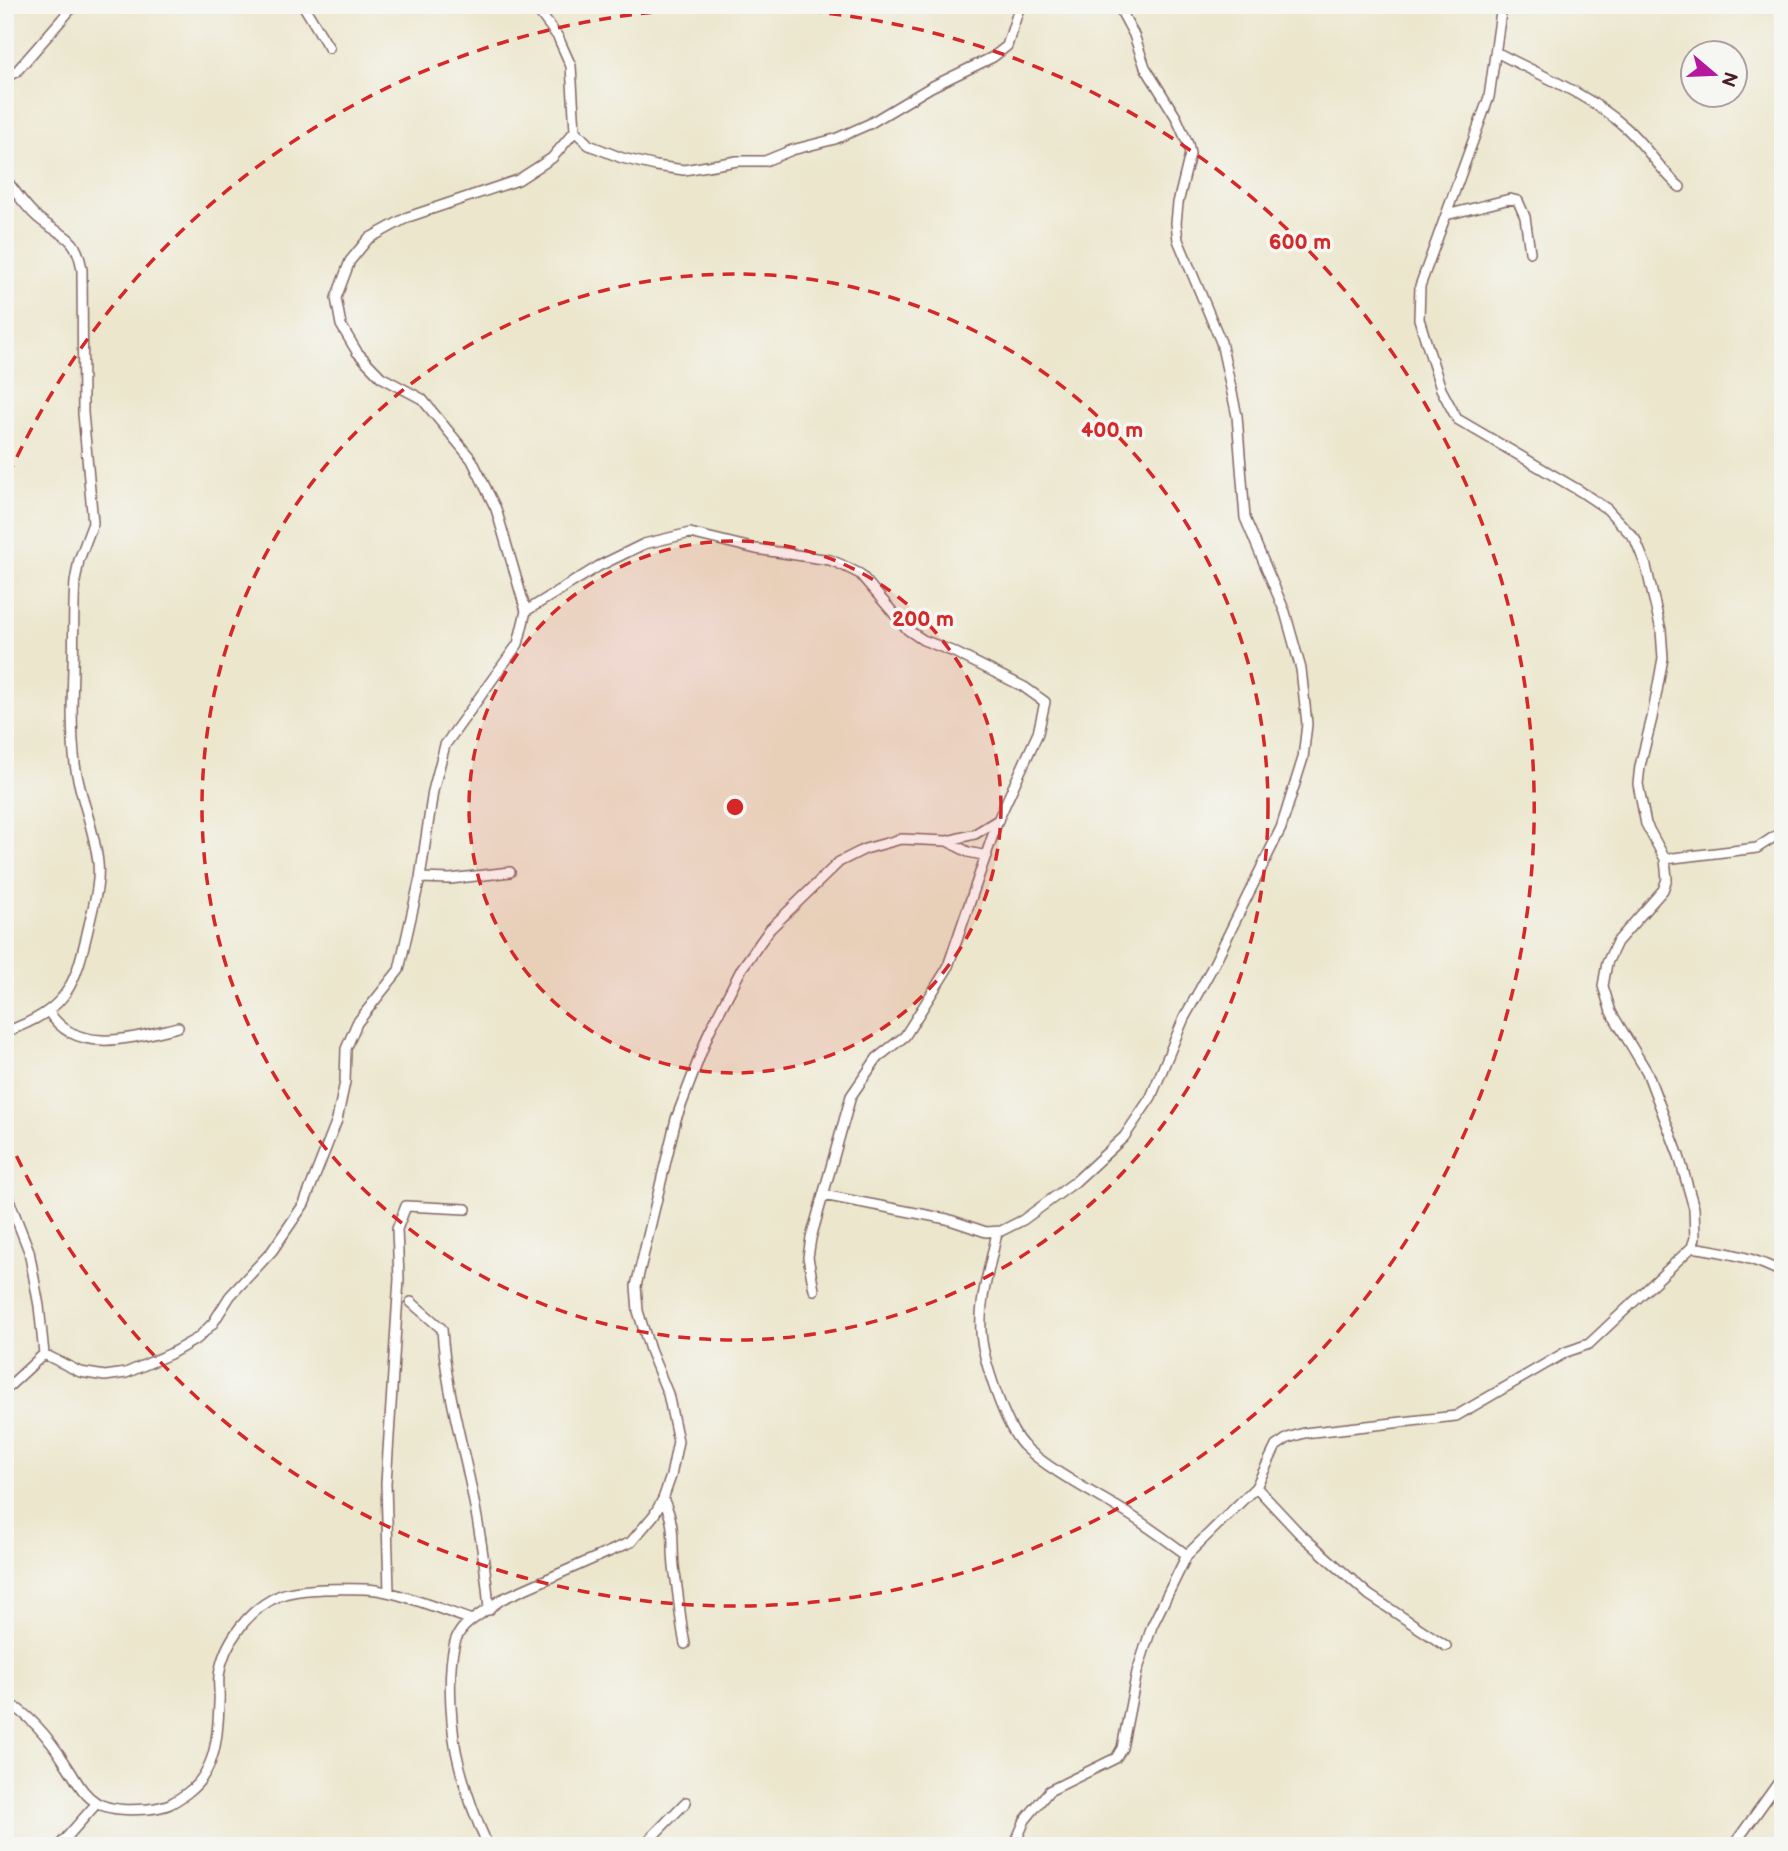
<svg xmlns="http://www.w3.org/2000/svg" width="1788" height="1851" font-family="'Balsamiq Sans',sans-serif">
  <rect width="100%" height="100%" fill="#f6f6f2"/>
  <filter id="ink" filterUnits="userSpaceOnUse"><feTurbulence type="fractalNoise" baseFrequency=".0143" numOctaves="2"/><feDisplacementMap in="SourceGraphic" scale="14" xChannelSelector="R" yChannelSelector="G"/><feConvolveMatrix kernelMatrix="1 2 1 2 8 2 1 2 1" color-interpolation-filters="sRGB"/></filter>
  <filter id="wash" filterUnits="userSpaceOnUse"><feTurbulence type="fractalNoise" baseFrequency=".00686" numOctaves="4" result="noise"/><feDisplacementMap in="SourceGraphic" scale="28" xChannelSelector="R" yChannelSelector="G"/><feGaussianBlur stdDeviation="1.57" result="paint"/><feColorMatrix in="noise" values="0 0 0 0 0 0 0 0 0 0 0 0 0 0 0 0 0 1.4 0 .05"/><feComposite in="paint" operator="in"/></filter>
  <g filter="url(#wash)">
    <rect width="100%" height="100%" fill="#ebe6cc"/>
  </g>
  <g filter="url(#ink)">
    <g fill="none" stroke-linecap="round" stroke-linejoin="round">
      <defs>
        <path id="street" d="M303 5 329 48
          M1496 52C1538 74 1588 94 1624 126 1645 144 1659 169 1680 187
          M5 74 10 75 16 72 70 10 77 5
          M575 131 589 145 622 158 656 166 684 170 737 161H765L792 150 835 139 869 124 931 87 993 57 1007 46 1020 5
          M5 178C14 190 23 203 33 213 57 238 76 229 82 270L83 413 93 523 79 560 75 582C73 611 74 640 73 668 72 700 71 732 75 764 80 798 95 830 98 863 100 883 94 903 90 921 75 985 71 1008 5 1032
          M1446 215 1510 199 1518 201 1525 217 1530 252
          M526 611 599 566 644 544 690 533 756 549 830 560 842 565 860 574 908 630 923 640 954 652 1024 687 1045 702 1038 733 998 820 947 969 905 1036 877 1058 851 1096 811 1238 808 1257 814 1290
          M947 841 975 834 998 820
          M1665 859 1757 848 1783 831
          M420 878 450 879 510 872
          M49 1012C77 1057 136 1037 178 1027
          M5 1190 29 1251 39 1306 44 1354
          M823 1195 947 1219 986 1232 1001 1231 1023 1220 1075 1182 1124 1137 1151 1097 1184 1018 1213 966 1281 828 1303 758 1307 724 1301 669 1285 612 1245 518 1237 416 1221 342 1178 240 1176 223 1178 203 1190 154 1188 144 1176 117 1145 67 1134 35 1118 5
          M997 1232C991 1264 979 1298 981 1331 982 1358 1005 1426 1023 1445 1046 1468 1088 1490 1117 1507 1141 1521 1164 1538 1187 1555
          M1692 1247C1724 1252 1754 1257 1783 1273
          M411 1302 442 1329C445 1381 459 1431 470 1482 479 1525 486 1567 489 1610
          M44 1354 80 1372 105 1376 126 1373 170 1354 198 1338 213 1323 230 1296 272 1251 304 1204 337 1120 345 1082 346 1049 357 1023 399 970 420 878 433 791 445 745 518 644 526 611 496 509 472 460 422 399 381 377 357 352 341 325 336 298 350 261 368 239 408 217 518 180 552 158 575 131 571 66 558 37 534 5
          M5 1390 44 1354
          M1256 1487 1299 1533 1369 1595 1446 1646
          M663 1499C678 1529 670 1544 675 1574 679 1597 680 1621 685 1644
          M389 1592 386 1483 399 1279 397 1229 406 1206 466 1209
          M472 1620C462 1627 456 1635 454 1646 447 1676 451 1734 459 1764 466 1792 476 1820 488 1846
          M5 1701C30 1714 52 1742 67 1766 76 1779 82 1794 97 1803 112 1811 132 1810 148 1809 167 1807 172 1804 187 1793 216 1772 218 1736 219 1703 220 1694 218 1685 219 1676 223 1643 249 1608 281 1595 294 1590 309 1590 323 1589 345 1589 370 1587 391 1593 419 1600 445 1611 472 1620L502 1599 631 1542 654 1515 663 1499 671 1476 678 1441 668 1394 650 1350 638 1311 636 1286 676 1119 709 1032 742 968 770 929 839 862 865 849 901 839 947 841 968 852 987 856
          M59 1846 97 1803
          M643 1846 686 1802
          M1014 1846 1025 1820 1049 1791 1116 1758 1122 1748 1137 1672 1152 1626 1187 1555 1256 1487 1276 1446 1288 1438 1304 1433 1456 1416 1566 1352 1589 1344 1692 1247 1695 1238 1694 1208 1679 1156 1647 1072 1611 1012 1603 986 1607 963 1617 942 1663 890 1667 879 1665 859 1646 824 1638 784 1640 766 1652 718 1663 658 1661 630 1646 566 1635 539 1607 509 1580 491 1457 419 1441 389 1419 319 1420 286 1489 97 1502 5
          M1733 1846 1783 1776"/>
      </defs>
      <use href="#street" stroke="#826563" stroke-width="12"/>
      <use href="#street" stroke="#fff" stroke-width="9"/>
    </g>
  </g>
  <circle cx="735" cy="807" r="266" fill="#d62828" fill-opacity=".12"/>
  <g fill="none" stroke="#d62828" stroke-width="3.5" stroke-dasharray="12 9">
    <circle cx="735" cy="807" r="266"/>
    <circle cx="735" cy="807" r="533"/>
    <path d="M8 476A799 799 0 1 1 8 1138"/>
  </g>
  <circle cx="735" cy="807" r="10" fill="#d62828" stroke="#f6f6f2" stroke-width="3.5"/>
  <g font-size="21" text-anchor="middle" font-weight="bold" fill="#d62828" stroke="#f6f6f2" stroke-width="7" stroke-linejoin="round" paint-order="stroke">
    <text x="1300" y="249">600 m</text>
    <text x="1112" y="437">400 m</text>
    <text x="923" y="626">200 m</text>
  </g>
  <rect width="1788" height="1851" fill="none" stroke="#f6f6f2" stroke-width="28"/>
  <g transform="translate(1714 74) rotate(109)"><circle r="33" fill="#f6f6f2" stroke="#b1a0a2" stroke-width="2"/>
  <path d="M0-5L12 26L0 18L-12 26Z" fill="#b5179e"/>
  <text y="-10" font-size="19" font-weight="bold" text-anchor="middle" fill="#4a1f2b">N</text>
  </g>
</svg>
